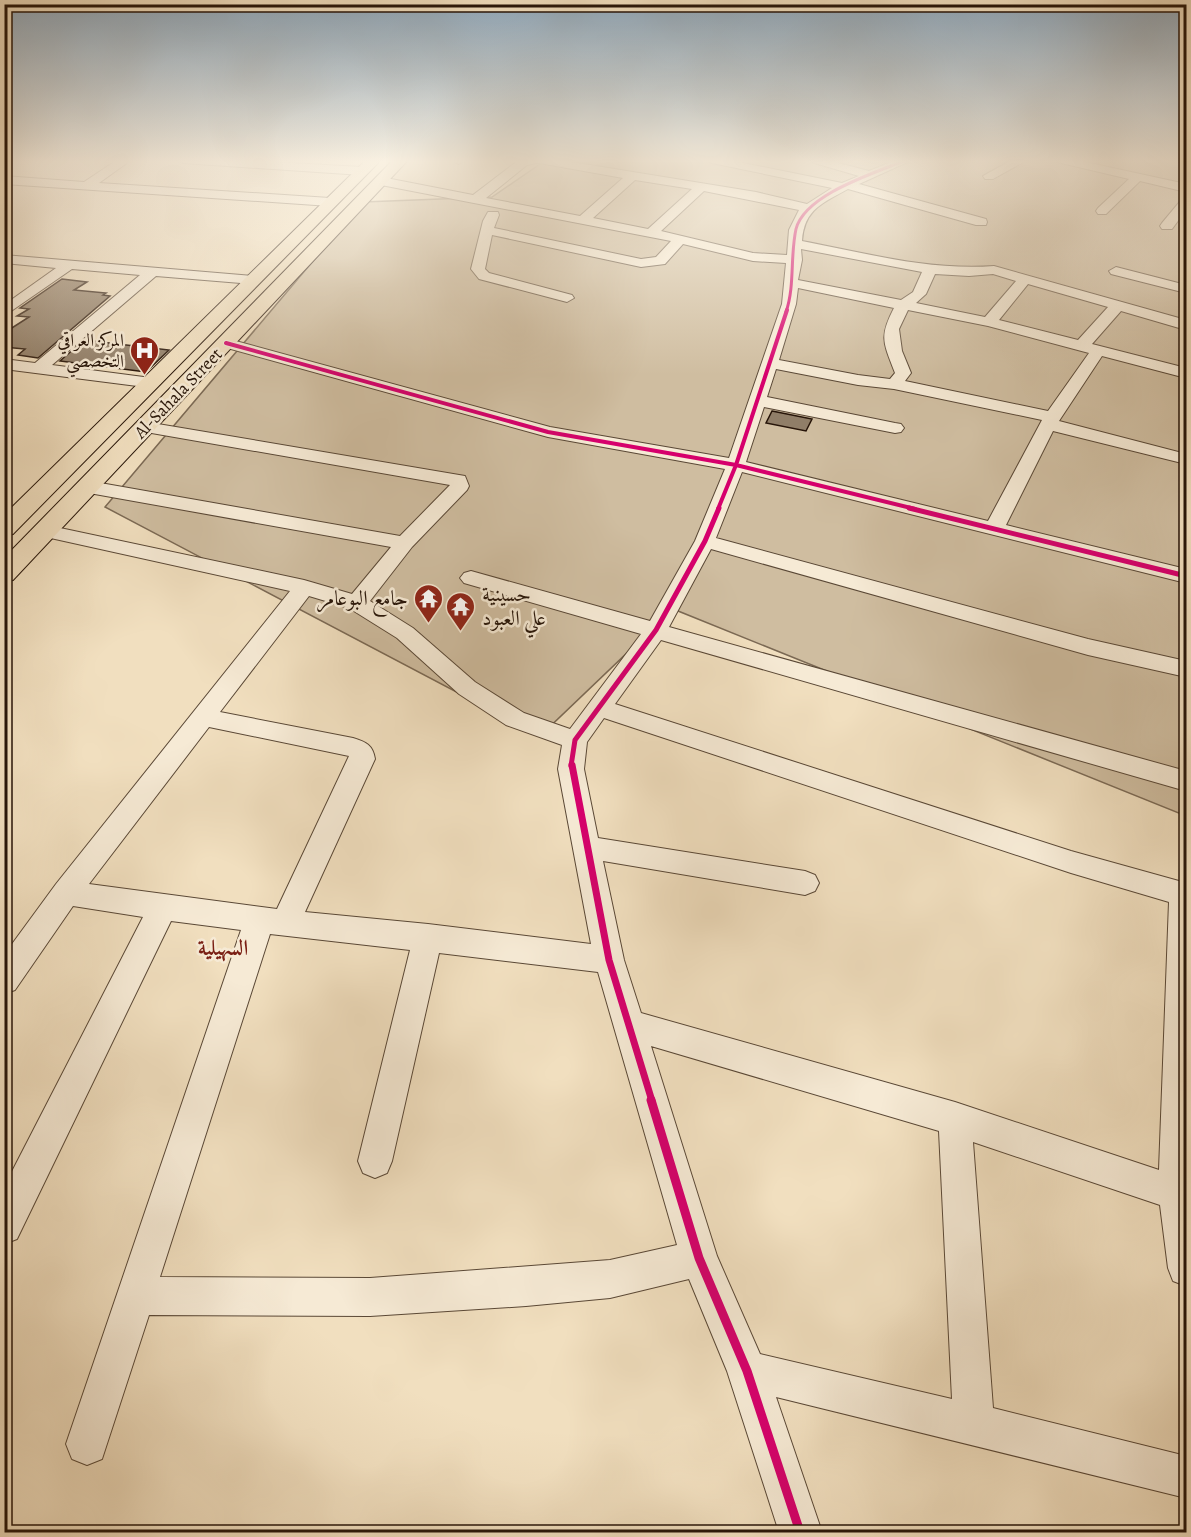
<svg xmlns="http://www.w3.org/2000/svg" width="1191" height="1537" font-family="Alegreya,Amiri,serif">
  <rect width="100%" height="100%" fill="#f1dfbf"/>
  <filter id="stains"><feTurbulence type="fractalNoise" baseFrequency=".00333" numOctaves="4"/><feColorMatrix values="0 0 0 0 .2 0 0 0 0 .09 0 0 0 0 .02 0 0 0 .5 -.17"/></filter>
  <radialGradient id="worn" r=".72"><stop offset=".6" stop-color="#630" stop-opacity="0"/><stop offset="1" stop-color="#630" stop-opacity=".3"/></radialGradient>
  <path fill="#cfbda0" stroke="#7b6954" stroke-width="1.5" d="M546 160H1186V816L673 609 540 736 105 507 363 202 492 197Z"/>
  <path fill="#907e68" stroke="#271509" stroke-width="1.5" d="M62 279 87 282 74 290 106 293 103 295 110 296 38 358 18 355 25 349 4 347V333L29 317 17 316 29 309 20 308Z
    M84 340 169 350 146 372 60 361Z
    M772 411 812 419 806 431 766 423Z"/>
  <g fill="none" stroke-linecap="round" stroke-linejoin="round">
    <defs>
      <path id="minor" d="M117 160H131L99 183 330 198 336 202 330 206 4 184V176L84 182Z
        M177 160H237L362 167 368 171 362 175 183 163Z
        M452 160H464V161L458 164Z
        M519 160H559L756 192 807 204 832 188 712 163 706 160H728L842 183 859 176 811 162 809 160H827L869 171 896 160H912L859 184 986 219 987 222 986 225H976L848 189C823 203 804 209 802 241 865 253 930 271 994 266L1186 320V330L1121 311 1092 344 1186 368V378L1102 356 1059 421 1186 454V464L1053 431 1006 525 1186 569V583L742 472 716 538 1088 639 1186 661V677L1088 655 711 549 669 627 1186 771V791L661 640 615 704 1071 851 1186 883V1286L1173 1281 1168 1268 1160 1205 973 1142 993 1408 1186 1456V1498L776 1397 822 1532H779L727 1371 689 1279 610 1298 526 1306 370 1316 149 1315 102 1459 87 1465 72 1459 66 1444 241 930 171 921 17 1239 4 1244V1187L143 917 73 906 15 990 4 994V955L56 884 290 591 46 537 39 535 36 531 39 527 46 525 304 580 352 594 391 547 89 493 82 491 79 487 82 483 89 481 400 536 450 485 140 431 137 427 140 423 146 422 465 476 469 486 467 490 412 547 370 601 413 628 475 682 524 713 570 729 641 634 464 583 460 578 464 573 471 571 650 621 695 541 725 469 548 437 220 346 218 343 220 340H232L550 427 729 458 782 304 786 263 753 261 683 244 665 264 641 267 492 235 485 269 489 273 572 295 574 298 567 302 479 279 471 269 483 221 488 212H498L499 215 494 228 641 259 656 257 671 241 381 185 375 181 381 177 473 195ZM536 163H539L623 178 580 216 486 198 527 165ZM635 180 692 189 648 229 593 218ZM704 191 799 210 789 230 787 255 753 253 661 231ZM801 249 922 272 913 292 901 300 798 280 802 260ZM935 274 969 276 993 274 1016 281 985 317 916 303 926 294ZM1028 284 1108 307 1078 340 999 320ZM798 288 894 308C879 337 883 342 895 373L890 379 858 375 779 360 796 304ZM908 310 988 326 1089 353 1048 411 905 381 911 373 902 351 899 329ZM776 369 858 385 894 389 1042 420 988 521 746 462 764 407 895 433 901 432 904 428 901 424 895 423 767 397ZM309 596 349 608 397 638 459 694 506 725 562 745 558 769 591 944 428 924 305 912 375 759C373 745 366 742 353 738L220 712ZM604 718 1071 873 1169 902 1159 1170 955 1102 641 1013 624 960 603 861 805 895 815 891 819 883 815 875 805 871 598 838 584 769 587 742ZM209 727 349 756 277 909 89 884ZM270 934 410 950 358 1161 363 1173 375 1178 387 1173 392 1161 439 953 598 972 677 1245 610 1260 370 1278 160 1277ZM651 1046 939 1131 952 1399 760 1354 717 1256Z
        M1012 160H1027L993 179H985L983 176Z
        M1055 160H1076L1186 184V192L1140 181 1106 214H1098L1096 211 1098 208 1129 179 1057 162Z
        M1186 198V210L1172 229H1162L1160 226 1162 223 1182 199Z
        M4 255 253 276 260 280 253 284 156 276 52 365 159 379 161 383 153 388 4 369V359L35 363 140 275 72 269 4 316V305L56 268 4 263Z
        M1116 267 1186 285V293L1111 274 1109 271Z"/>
      <path id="major" d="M366 160H376L378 163 13 534 4 536V515Z
        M393 160H408L13 580 4 582V558Z"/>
    </defs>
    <use href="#minor" stroke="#5a4836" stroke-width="2"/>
    <use href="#major" stroke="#271509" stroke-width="2"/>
    <use href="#minor" fill="#f6ead5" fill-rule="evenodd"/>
    <use href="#major" fill="#f1dfbf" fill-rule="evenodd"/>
    <defs>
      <path id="cycleway-far4" d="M786 312C795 286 790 256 796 229 805 194 875 173 906 160"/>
      <path id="cycleway-far3" d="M226 343 548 432 736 465 915 509
        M718 509 736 465 787 310"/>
      <path id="cycleway-far2" d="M909 508 1186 576
        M571 766 575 740 656 630 705 541 719 508"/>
      <path id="cycleway-far1" d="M572 765 609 960 652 1101"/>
      <path id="cycleway" d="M651 1100 699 1258 747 1371 800 1532"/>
    </defs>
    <use href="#cycleway-far4" stroke="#f6ead5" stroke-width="5"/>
    <use href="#cycleway-far3" stroke="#f6ead5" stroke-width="6"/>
    <use href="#cycleway-far2" stroke="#f6ead5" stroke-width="8"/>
    <use href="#cycleway-far1" stroke="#f6ead5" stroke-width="10"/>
    <use href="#cycleway" stroke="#f6ead5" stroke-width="13"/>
    <use href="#cycleway-far4" stroke="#d6006c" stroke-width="3"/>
    <use href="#cycleway-far3" stroke="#d6006c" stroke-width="4"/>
    <use href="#cycleway-far2" stroke="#d6006c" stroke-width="5"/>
    <use href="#cycleway-far1" stroke="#d6006c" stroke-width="7"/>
    <use href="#cycleway" stroke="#d6006c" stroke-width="9"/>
  </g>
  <linearGradient id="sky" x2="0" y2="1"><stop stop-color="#90aabf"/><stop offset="0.43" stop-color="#f9f1e2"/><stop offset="1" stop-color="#f9f1e2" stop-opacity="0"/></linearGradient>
  <rect width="1191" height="375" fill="url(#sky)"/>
  <defs>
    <symbol id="hospital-pin" viewBox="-11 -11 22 30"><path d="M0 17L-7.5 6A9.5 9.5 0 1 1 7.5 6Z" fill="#8f2418" stroke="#f6ead5"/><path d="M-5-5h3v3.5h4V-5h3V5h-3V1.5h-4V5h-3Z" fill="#fff"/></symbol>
    <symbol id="temple-pin" viewBox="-11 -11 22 30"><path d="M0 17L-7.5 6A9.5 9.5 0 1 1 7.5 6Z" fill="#8f2418" stroke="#f6ead5"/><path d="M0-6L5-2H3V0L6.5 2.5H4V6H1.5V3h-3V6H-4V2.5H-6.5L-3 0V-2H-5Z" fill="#fff"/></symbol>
  </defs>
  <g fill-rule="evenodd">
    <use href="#hospital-pin" x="128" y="334" width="33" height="45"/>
    <use href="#temple-pin" x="412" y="582" width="33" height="45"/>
    <use href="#temple-pin" x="444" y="590" width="33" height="45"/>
  </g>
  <g text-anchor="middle" stroke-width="5" stroke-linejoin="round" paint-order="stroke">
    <g font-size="18" fill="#271509" stroke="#f6ead5" text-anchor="end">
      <text x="124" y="346">المركز العراقي<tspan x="124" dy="21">التخصصي</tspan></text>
    </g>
    <g font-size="18" fill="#271509" stroke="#f6ead5">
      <text transform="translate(178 393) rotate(-46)" y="6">Al-Sahala Street</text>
    </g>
    <g font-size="21" fill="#271509" stroke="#f6ead5" text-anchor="start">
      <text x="482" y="601">حسينية<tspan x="482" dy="24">علي العبود</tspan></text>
      <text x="408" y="605" text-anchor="end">جامع البوعامر</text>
    </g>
    <g font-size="22" font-weight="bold" fill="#7a1f14" stroke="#f6ead5">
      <text x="223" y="955">السهيلية</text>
    </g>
  </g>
  <rect width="1191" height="1537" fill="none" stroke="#f1dfbf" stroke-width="24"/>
  <rect x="6" y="6" width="1179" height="1525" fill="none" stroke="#271509" stroke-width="3"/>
  <rect x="12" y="12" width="1167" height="1513" fill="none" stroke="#271509" stroke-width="1.5"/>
  <rect width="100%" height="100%" filter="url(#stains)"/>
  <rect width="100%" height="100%" fill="url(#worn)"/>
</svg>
